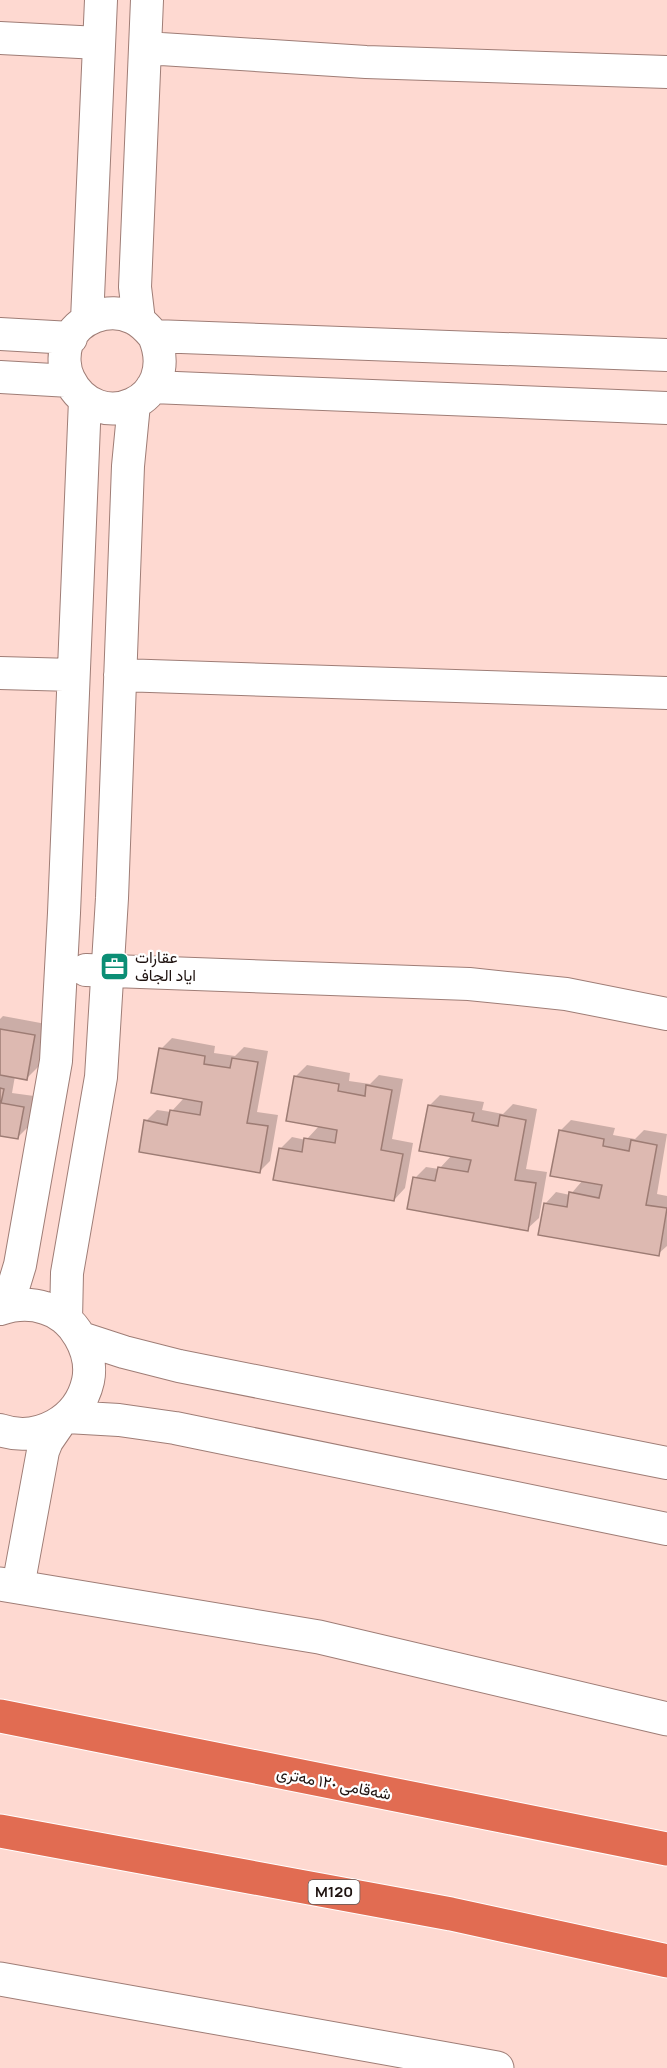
<svg xmlns="http://www.w3.org/2000/svg" width="667" height="2068" font-family="Manrope,Vazirmatn,sans-serif">
  <rect width="100%" height="100%" fill="#fed9d1"/>
  <path fill="#0003" d="M3 1016 46 1024 38 1067 27 1078 15 1076 12 1093 34 1096 29 1126 18 1137 0 1134V1019Z
    M172 1038 215 1046 214 1053 235 1056 244 1047 268 1051 257 1112 278 1115 270 1161 259 1172 146 1121 157 1110 171 1112 184 1098 161 1049Z
    M307 1065 350 1073 349 1081 370 1084 379 1075 403 1079 392 1139 413 1143 405 1188 394 1200 280 1149 292 1137 306 1140 319 1126 295 1077Z
    M440 1095 484 1102 482 1110 503 1114 513 1104 537 1109 526 1169 547 1172 539 1218 527 1229 415 1178 426 1167 439 1169 452 1155 429 1106Z
    M571 1120 615 1128 613 1135 635 1139 644 1130 667 1134 657 1194 667 1196V1246L658 1254 545 1204 556 1192 570 1195 583 1180 560 1131Z"/>
  <path fill="#ddb9b1" stroke="#9d7c74" stroke-width="1.5" d="M0 1029 35 1035 27 1080 0 1075Z
    M159 1048 205 1056 204 1064 230 1068 232 1058 258 1062 247 1123 268 1126 260 1173 139 1152 144 1120 167 1125 170 1110 200 1115 202 1102 151 1093Z
    M294 1076 339 1084 338 1091 365 1096 366 1085 392 1090 381 1150 403 1154 394 1201 273 1180 279 1148 302 1152 304 1138 335 1143 337 1130 286 1121Z
    M0 1088 4 1089 1 1103 24 1107 18 1139 0 1136Z
    M428 1105 474 1113 472 1121 498 1126 500 1115 526 1120 515 1180 536 1183 528 1231 407 1209 413 1177 435 1181 438 1167 468 1172 471 1160 419 1151Z
    M559 1130 604 1139 603 1146 629 1151 631 1140 657 1145 646 1205 667 1208 659 1256 538 1235 544 1203 567 1207 569 1192 599 1198 602 1185 550 1176Z"/>
  <g fill="none" stroke-linecap="round" stroke-linejoin="round">
    <defs>
      <path id="minor" d="M0 38 99 43
        M145 48 366 62 667 72
        M87 320 101 0
        M139 321 135 287 147 0
        M0 334 71 338
        M154 336C182 402 97 437 69 379 64 369 63 355 67 343 77 318 109 306 133 318 142 322 147 328 154 336L667 355
        M0 377 70 381
        M152 387 667 408
        M0 673 73 675
        M120 675 667 693
        M86 970 469 984 566 994 667 1014
        M2 1308 13 1288 20 1265 56 1061 64 913 85 400
        M0 1309C15 1304 30 1303 45 1308 74 1316 94 1352 88 1381 79 1421 38 1443 0 1430
        M66 1320 67 1273 101 1077 112 898 128 466 134 404
        M81 1338 124 1352 179 1366 667 1463
        M67 1417 119 1420 175 1428 667 1529
        M18 1587 43 1451 47 1441 58 1425"/>
      <path id="tertiary" d="M0 1584 319 1637 667 1719
        M0 1979 497 2068"/>
      <path id="motorway" d="M0 1716 667 1849
        M0 1831 451 1914 667 1961"/>
    </defs>
    <use href="#minor" stroke="#9f7d76" stroke-width="34"/>
    <use href="#tertiary" stroke="#9f7d76" stroke-width="35"/>
    <use href="#motorway" stroke="#fff" stroke-width="35"/>
    <use href="#minor" stroke="#fff" stroke-width="32"/>
    <use href="#tertiary" stroke="#fff" stroke-width="33"/>
    <use href="#motorway" stroke="#e16c52" stroke-width="33"/>
  </g>
  <defs>
    <symbol id="office-square" viewBox="-11 -11 22 22"><rect x="-9" y="-9" width="18" height="18" rx="4" fill="#0b8e75" stroke="#fff"/><path d="M-6-3h4V-5.5h4V-3h4V5H-6ZM-1-4.5V-3h2v-1.5ZM-6 0V1H6V0Z" fill="#fff"/></symbol>
  </defs>
  <g fill-rule="evenodd">
    <use href="#office-square" x="98" y="950" width="33" height="33"/>
  </g>
  <g text-anchor="middle" stroke-width="4.5" stroke-linejoin="round" paint-order="stroke">
    <rect fill="#fff" stroke="#625a58" stroke-width="1.5" x="308.5" y="1880" width="51" height="24" rx="4.5"/>
    <g font-size="15" font-weight="bold" fill="#1f1310">
      <text x="334" y="1897">M120</text>
    </g>
    <g font-size="16" fill="#1f1310" stroke="#fff" text-anchor="start">
      <text x="135" y="963">عقارات<tspan x="135" dy="18">اياد الجاف</tspan></text>
    </g>
    <g font-size="16" fill="#1f1310" stroke="#fff">
      <text transform="translate(334 1783) rotate(11)" y="6">شەقامی ١٢٠ مەتری</text>
    </g>
  </g>
</svg>
